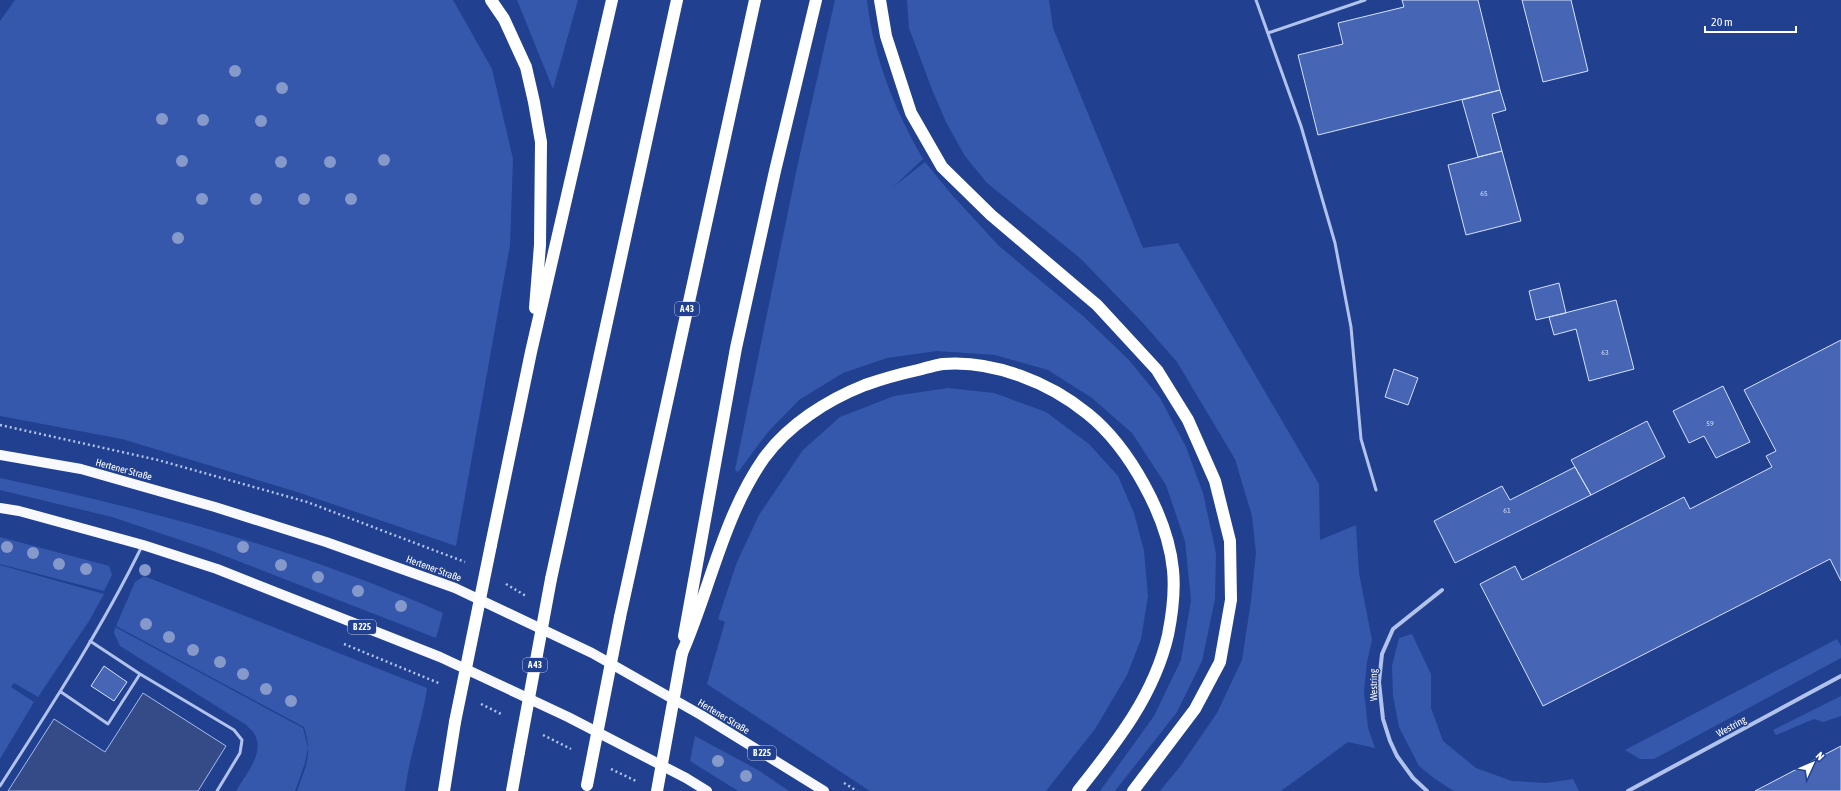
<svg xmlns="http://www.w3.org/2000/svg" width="1841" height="791" font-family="'Asap Condensed',sans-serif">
  <rect width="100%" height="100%" fill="#214090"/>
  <path fill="#3558ad" d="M15 0H453L492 69 513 159 510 245 456 546 297 492 122 439 0 416V21Z
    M517 0H578L553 89Z
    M835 0H867C873 57 895 110 923 159L892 188 925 162 952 195 999 246 1083 316 1129 360 1160 398 1186 447 1203 493 1216 553 1215 599 1202 661 1177 712 1115 791H1100L1154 716 1181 660 1191 600 1185 541 1166 485 1132 433 1092 398 1048 370 995 355 937 351 887 358 843 373 799 400 768 432 738 472 735 470 798 163Z
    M907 0H1049L1053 28 1143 248 1178 243 1319 484 1320 540 1356 525 1359 573 1372 640 1367 662 1364 691 1368 728 1375 748 1348 742 1281 791H1160L1182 764 1217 713 1242 660 1251 601 1256 553 1252 516 1235 459 1177 362 1143 323 1080 258 987 183 965 156 947 124 933 92 909 28Z
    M948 388 994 393 1046 412 1089 444 1118 476 1134 513 1144 551 1148 596 1141 639 1127 675 1095 729 1046 791H870L707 684 725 622 718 619 737 562 759 515 803 450 840 417 894 396Z
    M0 478C152 510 301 550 443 613L436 638 207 549 112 517 0 490Z
    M0 537 109 566 112 575 104 591 0 564Z
    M0 565 104 594 89 621 38 697 14 683 11 687 34 702 0 759Z
    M144 576 427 688C422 723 409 756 405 791H297C306 765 313 755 304 727L116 626 135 582Z
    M115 627 303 728 308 748 305 763 295 791H236C245 775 266 753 254 733 252 730 248 727 245 724L120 646 114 633Z
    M1412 634 1431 674V708L1443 741 1476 768 1512 781 1546 783 1573 779 1579 791H1454L1435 779 1419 766 1399 727 1393 696 1392 666 1399 638Z
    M1837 639 1841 646V658L1654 759H1640L1625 750Z
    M1841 696V716L1823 722 1814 719 1776 735 1773 730Z
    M695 736 758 770 789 791H738L690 761Z"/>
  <path fill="#354b87" stroke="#a5bbee" d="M143 693 226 746 198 791H8L54 719 105 752Z"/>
  <path fill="#4666b5" stroke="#d6e1f9" d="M1402 0H1478L1500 90 1318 135 1298 55 1343 44 1338 23 1404 7Z
    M1522 0H1571L1588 71 1543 82Z
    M1500 90 1506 110 1492 114 1502 151 1478 157 1462 100Z
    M1502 151 1521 221 1466 235 1448 165Z
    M1559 283 1566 313 1536 320 1529 291Z
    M1616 300 1634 369 1589 381 1576 329 1554 335 1549 317Z
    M1841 340V581L1830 559 1543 706 1480 584 1515 566 1522 580 1684 497 1690 509 1772 467 1766 456 1776 451 1744 390Z
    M1394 369 1418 378 1408 405 1385 397Z
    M1723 386 1750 442 1716 458 1704 436 1689 443 1673 411Z
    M1647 421 1665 457 1591 495 1571 460Z
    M1575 467 1591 495 1455 563 1434 521 1502 486 1510 500Z
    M104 666 127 682 114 701 91 686Z
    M1841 746V791H1755Z"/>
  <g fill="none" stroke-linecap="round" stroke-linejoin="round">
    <path stroke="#b1c3ec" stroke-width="2.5" stroke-dasharray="2 3" stroke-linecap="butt" d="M0 425 158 460 307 502 465 562
      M506 584 526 596
      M344 644 441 684
      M481 704 503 715
      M543 735 571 749
      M611 769 636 781
      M844 783 857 791"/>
    <path stroke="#b1c3ec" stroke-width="3" d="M1256 0 1301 126 1335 243 1351 327 1361 439 1376 490
      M1268 33 1365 0
      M90 641 140 674 234 730 242 740 240 753 217 791
      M61 692 108 724 140 674
      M0 786C50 708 101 630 142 546"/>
    <path stroke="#b1c3ec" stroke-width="4" d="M1427 791 1413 778 1397 756 1390 741 1383 719 1379 682 1382 654 1393 629 1442 590
      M1628 791 1841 676"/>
    <path stroke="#f7f9ff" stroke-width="10" d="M0 455 81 469 215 507 326 542 455 588 592 653 701 715 824 791
      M0 508 19 511 143 545 217 569 440 657 568 717 686 778 707 791"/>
    <path stroke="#fff" stroke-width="12" d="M491 0 504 19 526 67 534 102 541 142 540 245 535 308
      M880 0 886 36 911 113 942 167 991 215 1097 305 1157 370 1188 420 1215 481 1230 541 1231 600 1220 662 1195 709 1133 791
      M491 545 531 352 612 0
      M551 579 677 0
      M620 617 755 0
      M684 636 736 348 775 171 816 0
      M682 653C710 589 723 517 764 458 788 425 827 400 865 385 882 379 900 374 918 370 926 368 935 365 943 364 993 360 1049 382 1088 414 1129 447 1168 517 1173 570 1175 590 1172 615 1168 635 1154 696 1116 743 1078 791
      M444 791 455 722
      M512 791 519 752"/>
    <path stroke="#fff" stroke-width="12" d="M455 722 491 545
      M519 752 551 579
      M587 785 620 617
      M657 791 682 653"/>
  </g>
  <g fill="#8599ca">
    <circle cx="235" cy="71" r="6"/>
    <circle cx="282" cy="88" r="6"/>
    <circle cx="162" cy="119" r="6"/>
    <circle cx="203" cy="120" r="6"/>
    <circle cx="261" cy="121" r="6"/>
    <circle cx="384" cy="160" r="6"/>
    <circle cx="182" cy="161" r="6"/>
    <circle cx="281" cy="162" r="6"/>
    <circle cx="330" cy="162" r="6"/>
    <circle cx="202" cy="199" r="6"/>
    <circle cx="256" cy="199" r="6"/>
    <circle cx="304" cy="199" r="6"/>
    <circle cx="351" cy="199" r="6"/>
    <circle cx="178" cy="238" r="6"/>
    <circle cx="7" cy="547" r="6"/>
    <circle cx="243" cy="547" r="6"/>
    <circle cx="33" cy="553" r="6"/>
    <circle cx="59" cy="564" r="6"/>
    <circle cx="281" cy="565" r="6"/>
    <circle cx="86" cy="569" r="6"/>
    <circle cx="145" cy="570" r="6"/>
    <circle cx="318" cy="577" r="6"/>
    <circle cx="358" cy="591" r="6"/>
    <circle cx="401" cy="606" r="6"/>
    <circle cx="146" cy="624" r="6"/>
    <circle cx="169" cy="637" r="6"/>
    <circle cx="193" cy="650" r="6"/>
    <circle cx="220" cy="662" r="6"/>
    <circle cx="243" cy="674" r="6"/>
    <circle cx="266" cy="689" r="6"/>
    <circle cx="291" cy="701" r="6"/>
    <circle cx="718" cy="761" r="6"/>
    <circle cx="746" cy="776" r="6"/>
  </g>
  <g text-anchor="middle" stroke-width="3" stroke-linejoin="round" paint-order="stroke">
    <g font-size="8" fill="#d1d9ec">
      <text x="1484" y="196">65</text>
      <text x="1605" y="355">63</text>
      <text x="1710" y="426">59</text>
      <text x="1507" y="513">61</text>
    </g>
    <g fill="#214090" stroke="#bcc6de" stroke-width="1">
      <rect x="675" y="302" width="24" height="14" rx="3"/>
      <rect x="348" y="620" width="28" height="14" rx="3"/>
      <rect x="523" y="658" width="24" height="14" rx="3"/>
      <rect x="748" y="746" width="28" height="14" rx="3"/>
    </g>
    <g font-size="9" font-weight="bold" fill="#fff">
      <text x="687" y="312">A 43</text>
      <text x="362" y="630">B 225</text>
      <text x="535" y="668">A 43</text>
      <text x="762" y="756">B 225</text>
    </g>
    <g font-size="10" fill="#fff" stroke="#214090">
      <text transform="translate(124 469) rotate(15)" y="4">Hertener Straße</text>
      <text transform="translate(434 568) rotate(20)" y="4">Hertener Straße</text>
      <text transform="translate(1373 685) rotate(-91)" y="4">Westring</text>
      <text transform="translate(724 716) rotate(31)" y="4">Hertener Straße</text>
      <text transform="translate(1731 726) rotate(-29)" y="4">Westring</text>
    </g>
  </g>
  <g transform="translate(1813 763) rotate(46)" stroke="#214090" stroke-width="3" paint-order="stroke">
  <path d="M0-3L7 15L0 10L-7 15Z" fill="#ffffff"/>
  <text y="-6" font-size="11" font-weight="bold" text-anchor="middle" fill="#ffffff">N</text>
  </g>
  <path d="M1705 26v6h91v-6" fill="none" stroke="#ffffff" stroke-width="2"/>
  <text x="1711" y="26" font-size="12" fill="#ffffff" stroke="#214090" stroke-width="3" paint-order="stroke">20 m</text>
</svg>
